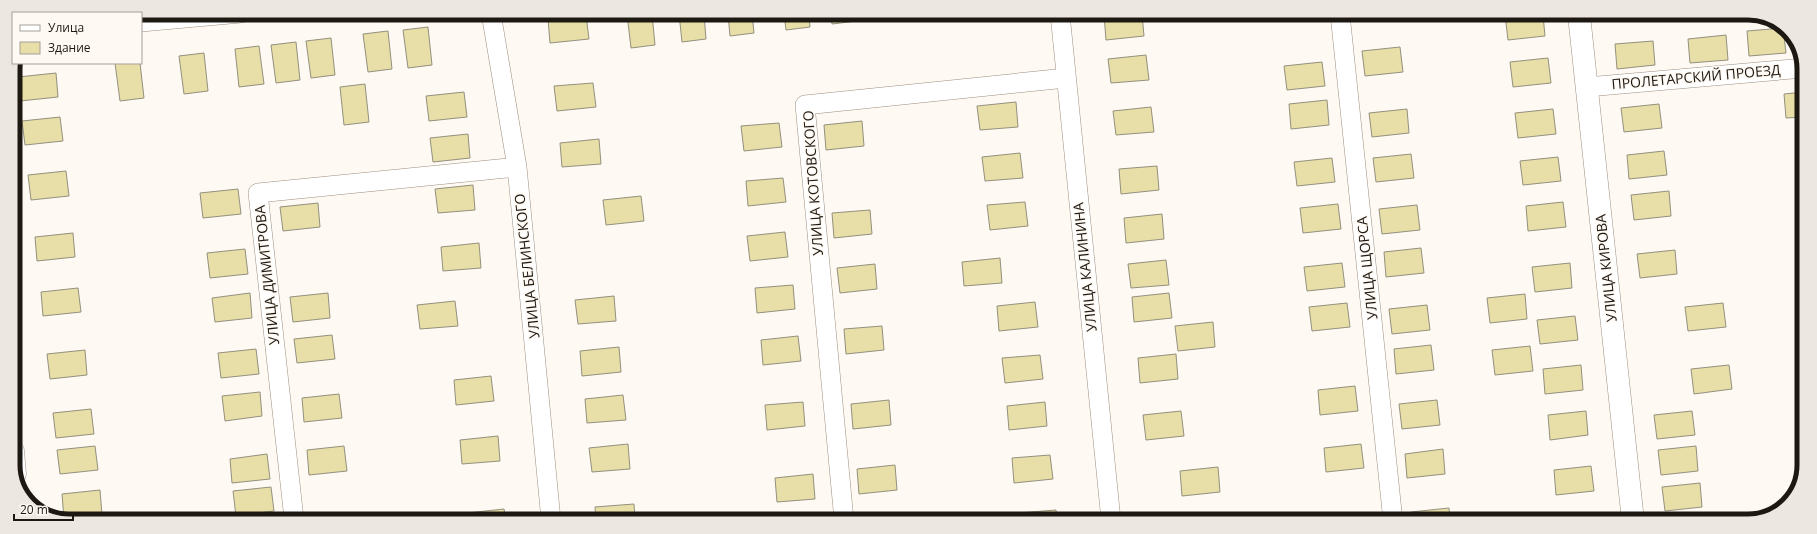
<svg xmlns="http://www.w3.org/2000/svg" width="1817" height="534" font-family="'Open Sans',sans-serif">
  <rect width="100%" height="100%" fill="#fff9f3"/>
  <path fill="#e8dea7" stroke="#93907e" d="M627 14H652L655 45 631 48Z
    M679 14H704L706 39 682 42Z
    M728 14H752L754 33 730 36Z
    M784 14H809L810 27 786 30Z
    M831 14H856L857 21 832 24Z
    M876 14H901V16L876 19Z
    M1116 14H1142L1144 36 1106 40 1104 15Z
    M586 15 589 39 550 43 548 19Z
    M1505 15H1543L1545 36 1508 40Z
    M428 27 432 65 408 68 403 30Z
    M1783 28 1786 53 1749 56 1747 31Z
    M388 31 392 69 368 72 363 34Z
    M1726 35 1728 60 1690 63 1688 39Z
    M331 38 335 75 311 78 306 41Z
    M1653 41 1655 65 1617 69 1615 44Z
    M296 42 300 80 276 83 271 45Z
    M259 46 264 84 239 87 235 49Z
    M1400 47 1403 72 1365 76 1362 51Z
    M204 53 208 91 184 94 179 56Z
    M1146 55 1149 80 1111 83 1108 59Z
    M1548 58 1551 83 1513 87 1510 62Z
    M1322 62 1325 86 1287 90 1284 66Z
    M115 63H140L144 98 120 101Z
    M56 73 58 97 20 101 18 77Z
    M593 83 596 107 557 111 554 86Z
    M365 84 369 122 344 125 340 87Z
    M464 92 467 117 429 121 426 96Z
    M1804 92V117L1786 118 1784 94Z
    M1327 100 1329 125 1291 129 1289 104Z
    M1016 102 1018 127 980 130 977 106Z
    M1659 104 1662 128 1624 132 1621 108Z
    M1151 107 1154 132 1116 135 1113 111Z
    M1407 109 1409 133 1372 137 1369 113Z
    M1553 109 1556 134 1518 138 1515 113Z
    M60 117 63 141 25 145 22 121Z
    M862 121 864 146 826 150 824 125Z
    M779 123 782 147 744 151 741 126Z
    M468 134 470 158 433 162 430 138Z
    M599 139 601 164 562 167 560 143Z
    M1664 151 1667 175 1629 179 1627 155Z
    M1020 153 1023 178 985 181 982 157Z
    M1411 154 1414 178 1376 182 1373 158Z
    M1558 157 1561 181 1523 185 1520 161Z
    M1332 158 1335 182 1297 186 1294 162Z
    M1157 166 1159 190 1121 194 1119 169Z
    M66 171 69 196 31 200 28 175Z
    M783 178 786 202 748 206 746 181Z
    M473 185 475 210 438 213 435 189Z
    M238 189 241 214 203 218 200 193Z
    M1669 191 1671 216 1634 220 1631 195Z
    M641 196 644 221 606 225 603 200Z
    M1025 202 1028 226 990 230 987 205Z
    M1563 202 1566 227 1528 231 1526 206Z
    M318 203 320 227 283 231 280 207Z
    M1338 204 1341 229 1303 233 1300 208Z
    M1417 205 1420 230 1382 234 1379 209Z
    M870 210 872 234 834 238 832 213Z
    M1162 214 1164 239 1126 243 1124 218Z
    M785 232 788 257 750 261 747 236Z
    M73 233 75 257 37 261 35 237Z
    M479 243 481 268 443 271 441 247Z
    M1421 248 1424 273 1386 277 1384 252Z
    M245 249 248 274 210 278 207 253Z
    M1675 250 1677 274 1640 278 1637 254Z
    M1000 258 1002 283 964 286 962 262Z
    M1166 260 1169 285 1131 288 1128 264Z
    M1342 263 1345 287 1307 291 1304 267Z
    M1570 263 1572 288 1535 292 1532 267Z
    M875 264 877 289 840 293 837 268Z
    M793 285 795 309 757 313 755 288Z
    M78 288 81 312 43 316 41 292Z
    M250 293 252 318 215 322 212 298Z
    M328 293 330 318 293 322 290 297Z
    M1169 293 1172 318 1134 322 1132 297Z
    M1525 294 1527 319 1490 323 1487 298Z
    M614 296 616 321 578 324 575 300Z
    M455 301 458 326 420 329 417 305Z
    M1035 302 1038 327 999 331 997 306Z
    M1347 303 1350 327 1312 331 1309 307Z
    M1723 303 1726 327 1688 331 1685 307Z
    M1427 305 1430 330 1392 334 1389 309Z
    M1575 316 1578 340 1540 344 1537 320Z
    M1213 322 1215 347 1178 351 1175 326Z
    M882 326 884 350 846 354 844 329Z
    M332 335 335 359 297 363 294 339Z
    M798 336 801 361 763 365 761 340Z
    M1431 345 1434 370 1396 374 1394 349Z
    M1530 346 1533 371 1495 375 1492 350Z
    M619 347 621 372 582 376 580 351Z
    M256 349 259 374 221 378 218 353Z
    M85 350 87 375 50 379 47 354Z
    M1176 354 1178 379 1140 383 1138 358Z
    M1040 355 1043 379 1005 383 1002 358Z
    M1581 365 1583 390 1545 394 1543 369Z
    M1729 365 1732 389 1694 394 1691 369Z
    M491 376 494 401 456 405 454 380Z
    M1355 386 1358 411 1320 415 1318 390Z
    M260 392 262 416 225 421 222 396Z
    M339 394 342 418 304 422 302 398Z
    M623 395 626 420 587 423 585 399Z
    M889 400 891 425 853 429 851 404Z
    M1437 400 1440 425 1402 429 1399 404Z
    M803 402 805 426 767 430 765 405Z
    M1045 402 1047 426 1009 430 1007 406Z
    M91 409 94 434 56 438 53 413Z
    M1181 411 1184 436 1146 440 1143 415Z
    M1586 411 1588 435 1550 440 1548 415Z
    M1692 411 1695 435 1657 439 1654 415Z
    M498 436 500 461 462 464 460 440Z
    M628 444 630 469 592 472 589 448Z
    M1361 444 1364 468 1326 472 1324 448Z
    M95 446 98 470 60 474 57 450Z
    M344 446 347 471 309 475 307 450Z
    M1696 446 1698 471 1661 475 1658 450Z
    M1443 449 1445 474 1407 478 1405 454Z
    M267 454 270 479 232 483 230 459Z
    M1050 455 1053 479 1014 483 1012 458Z
    M895 465 897 490 859 494 857 469Z
    M1591 466 1594 491 1556 495 1554 470Z
    M1218 467 1220 492 1182 496 1180 471Z
    M813 474 815 499 777 502 775 478Z
    M1700 483 1702 507 1665 511 1662 487Z
    M271 487 274 511 236 516 233 491Z
    M100 490 102 515 64 519 62 494Z
    M634 504 635 520H596L595 507Z
    M1449 508 1450 521H1412L1411 512Z
    M504 509 506 520 467 519V513Z
    M1056 510 1057 520H1018V513Z
    M1191 513 1192 520H1154L1153 517Z
    M1369 513 1370 521H1332L1331 517Z
    M1563 514V521H1525V518Z
    M1703 515 1704 521H1666L1665 519Z"/>
  <g fill="none" stroke-linecap="round" stroke-linejoin="round">
    <defs>
      <path id="minor" d="M491 13 517 167 551 520
        M1060 14 1111 520
        M1340 14 1393 521
        M141 22 241 13
        M1587 87 1804 68
        M294 519 258 193 517 167
        M844 520 805 105 1066 78"/>
      <path id="tertiary" d="M1579 15 1633 521
        M13 451 15 474"/>
    </defs>
    <use href="#minor" stroke="#9c8f80" stroke-width="20"/>
    <use href="#tertiary" stroke="#9c8f80" stroke-width="23"/>
    <use href="#minor" stroke="#fff" stroke-width="19"/>
    <use href="#tertiary" stroke="#fff" stroke-width="22"/>
  </g>
  <g text-anchor="middle" stroke-width="3" stroke-linejoin="round" paint-order="stroke">
    <g font-size="14" fill="#1d1812" stroke="#fff9f3">
      <text transform="translate(1696 77) rotate(-5)" y="5">ПРОЛЕТАРСКИЙ ПРОЕЗД</text>
      <text transform="translate(813 183) rotate(-94)" y="5">УЛИЦА КОТОВСКОГО</text>
      <text transform="translate(527 266) rotate(-96)" y="5">УЛИЦА БЕЛИНСКОГО</text>
      <text transform="translate(1085 267) rotate(-96)" y="5">УЛИЦА КАЛИНИНА</text>
      <text transform="translate(1367 268) rotate(-96)" y="5">УЛИЦА ЩОРСА</text>
      <text transform="translate(1606 268) rotate(-96)" y="5">УЛИЦА КИРОВА</text>
      <text transform="translate(267 275) rotate(-96)" y="5">УЛИЦА ДИМИТРОВА</text>
    </g>
  </g>
  <path d="M0 0H1817V534H0ZM69 20H1748A49 49 0 0 1 1797 69V465A49 49 0 0 1 1748 514H69A49 49 0 0 1 20 465V69A49 49 0 0 1 69 20Z" fill="#ede7e1" fill-rule="evenodd"/>
  <path fill="none" stroke="#1d1812" stroke-width="5" d="M69 20H1748A49 49 0 0 1 1797 69V465A49 49 0 0 1 1748 514H69A49 49 0 0 1 20 465V69A49 49 0 0 1 69 20Z"/>
  <rect x="12" y="12" width="130" height="52" fill="#fff9f3" stroke="#a59f99"/>
  <rect x="20" y="25" width="20" height="6" fill="#ffffff" stroke="#a59f99"/>
  <text x="48" y="32" font-size="12" fill="#1d1812">Улица</text>
  <rect x="20" y="42" width="20" height="12" fill="#e8dea7" stroke="#a59f99"/>
  <text x="48" y="52" font-size="12" fill="#1d1812">Здание</text>
  <path d="M14 514v6h59v-6" fill="none" stroke="#1d1812" stroke-width="2"/>
  <text x="20" y="514" font-size="12" fill="#1d1812" stroke="#fff9f3" stroke-width="3" paint-order="stroke">20 m</text>
</svg>
